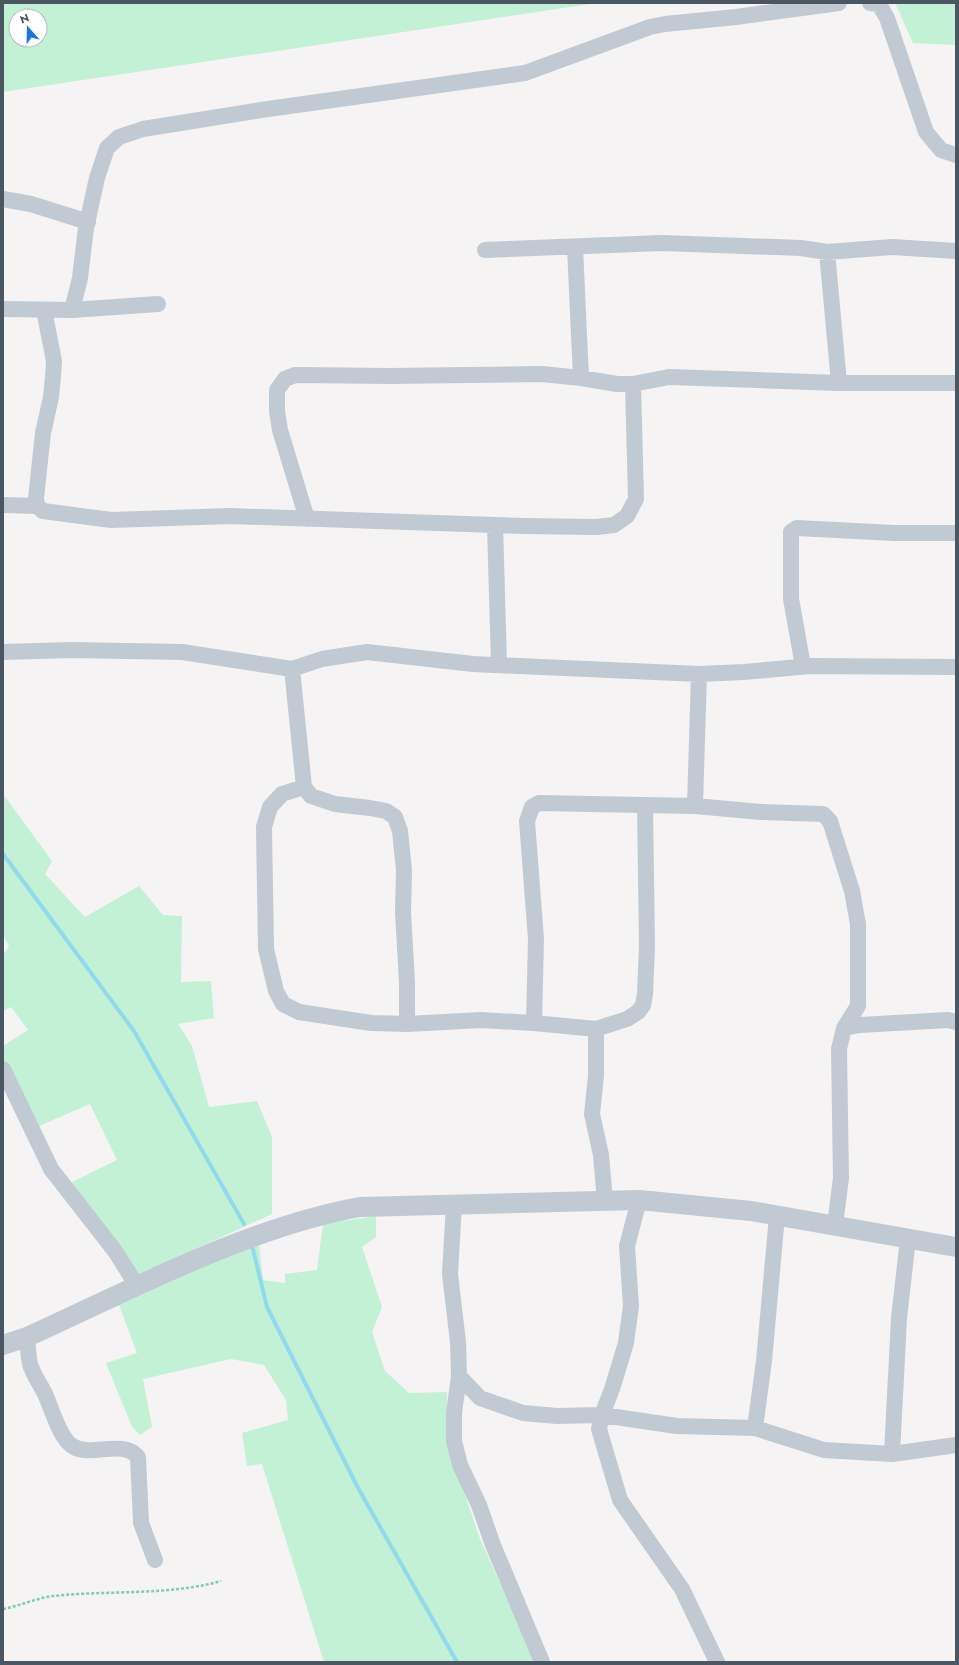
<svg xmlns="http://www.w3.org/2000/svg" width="959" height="1665" font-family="Jost,sans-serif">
  <rect width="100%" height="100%" fill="#f5f3f3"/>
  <path fill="#c3f1d5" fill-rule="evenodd" d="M3 3H597L3 92ZM16 16H40V40H16Z
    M895 3H956V45L913 43Z
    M3 794 52 861 45 874 85 917 139 886 163 915 182 916 181 982 211 981 214 1018 178 1024 192 1046 209 1107 257 1101 272 1137V1214L129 1279 62 1187 117 1160 90 1104 37 1127 3 1059V1046L28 1030 11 1007 3 1011V955L9 946 3 935Z
    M376 1216V1237L362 1247 382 1307 372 1332 385 1371 409 1393 447 1392 448 1445 480 1539 536 1662H324L262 1464 247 1466 242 1433 288 1420 286 1400 264 1365 231 1359 143 1379 152 1427 140 1435 132 1427 106 1363 137 1353 119 1305 227 1256 259 1244 263 1280 285 1283V1274L317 1270 323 1224Z"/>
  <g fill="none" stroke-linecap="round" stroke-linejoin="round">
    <path stroke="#90daee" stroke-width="4" d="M3 854 134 1031 244 1224
      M252 1245 267 1307 358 1488 457 1662"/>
    <path stroke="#7ad0a6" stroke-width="2.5" stroke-dasharray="3 2" stroke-linecap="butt" d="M3 1609C20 1606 36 1598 53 1596 109 1590 168 1596 221 1581"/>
    <path stroke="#c1cad2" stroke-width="16" d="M870 3 879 4 887 18 926 132 941 150 956 155
      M3 199 31 204 88 222
      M575 247 581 378
      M485 250 662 243 801 248 827 252 892 247 956 251
      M827 252 839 383
      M3 309 72 310 158 304
      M44 310 54 361 53 377 51 397 43 433 36 498 37 506 43 511 111 520 230 516 524 526 596 527 614 525 627 516 636 499 633 384
      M72 310 80 278 86 228 97 178 107 148 119 137 143 129 261 110 525 73 650 27 665 24 736 17 839 3
      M3 505 37 506
      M307 519 280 430 277 411V390L285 379 295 375 390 376 542 374 581 378 617 384H633L669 377 839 383H956
      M495 525 499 664
      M3 652 71 650 182 652 292 669
      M803 666 791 599V532L797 528 894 533H956
      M699 674 744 672 810 666 956 667
      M304 787 282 794 270 807 264 827 266 949 276 991 283 1004 299 1012 371 1023 407 1024 481 1020 534 1023 596 1029 627 1019 638 1012 643 1005 645 994 647 946 645 805
      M534 1023 536 939 527 821 532 807 539 803 695 806 761 812 823 814 830 821 852 891 858 924V1006L844 1028 839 1049 841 1178 835 1225
      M407 1024V983L403 912 404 870 400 831 395 817 386 811 370 808 335 804 311 796 304 787 292 669 322 659 367 652 473 664 699 674 695 806
      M844 1028 860 1025 948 1020 956 1022
      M596 1029V1076L592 1114 601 1155 605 1201
      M3 1069 51 1169 115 1251 137 1286
      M639 1200 627 1246 631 1306 626 1343 612 1389 602 1415 599 1429 620 1500 682 1589 717 1662
      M454 1204 450 1274 458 1342 459 1376 454 1413V1441L460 1465 479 1505 493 1545 542 1662
      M27 1337C28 1346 28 1356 30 1364 33 1375 41 1385 45 1394 52 1409 60 1440 74 1447 93 1457 122 1439 138 1457L141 1523 155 1560
      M459 1376 480 1398 523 1413 557 1416 602 1415 677 1426 755 1428 824 1450 892 1454 956 1445
      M755 1428 764 1361 777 1216
      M892 1454 899 1318 908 1239"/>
    <path stroke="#c1cad2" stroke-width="20" d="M3 1345 27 1337C131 1290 248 1227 360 1207L639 1200 751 1211 956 1247"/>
  </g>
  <rect width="959" height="1665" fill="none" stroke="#4a5661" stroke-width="8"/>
  <g transform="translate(28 28) rotate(340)"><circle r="19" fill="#ffffff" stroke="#b7bbc0"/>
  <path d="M0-3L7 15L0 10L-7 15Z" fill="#1a73e8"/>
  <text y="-6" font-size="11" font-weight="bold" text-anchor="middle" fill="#4a5661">N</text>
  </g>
</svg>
